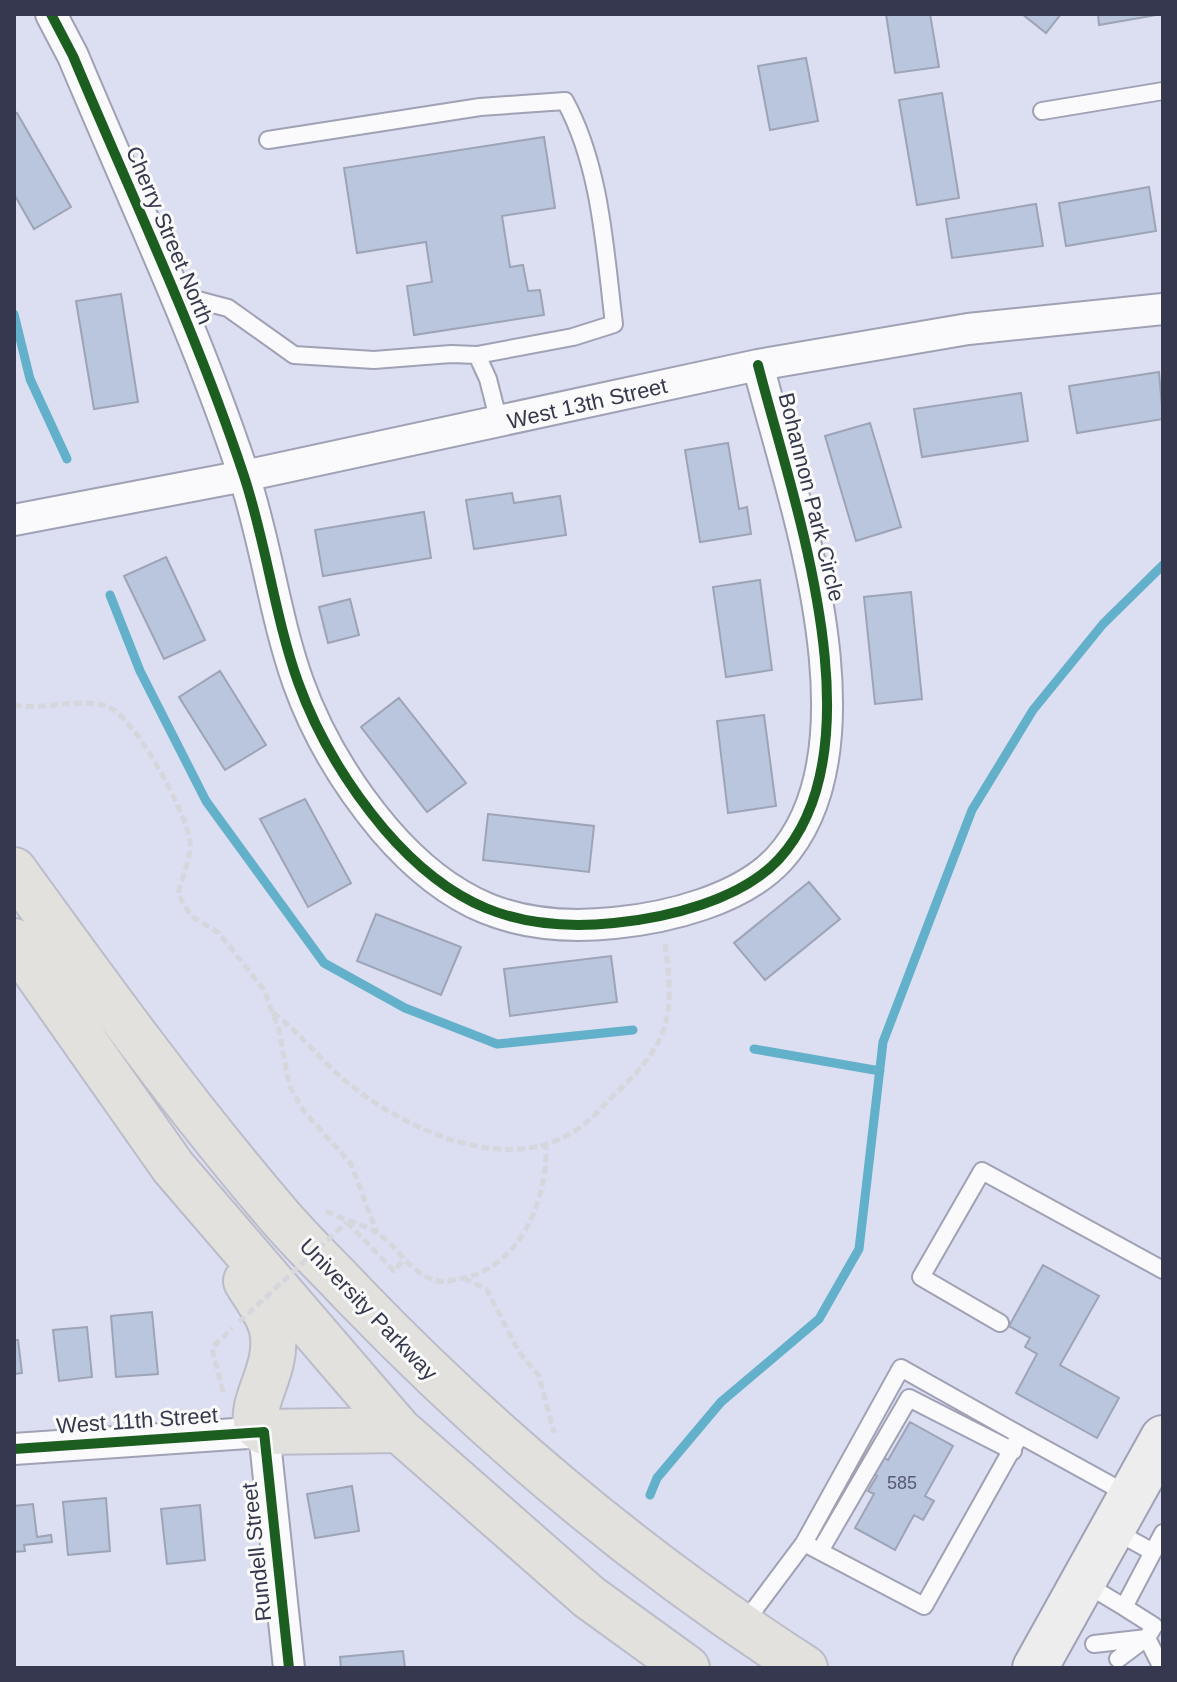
<svg xmlns="http://www.w3.org/2000/svg" width="1177" height="1682" font-family="Helvetica,sans-serif">
  <rect width="100%" height="100%" fill="#dcdef2"/>
  <g fill="none" stroke-linecap="round" stroke-linejoin="round">
    <path stroke="#63b0ca" stroke-width="9" d="M14 314 30 379 67 459
      M110 595 140 671 206 801 324 963 405 1008 497 1044 633 1030
      M754 1049 880 1071
      M650 1495 657 1478 721 1402 819 1319 859 1249 883 1042 972 810 1033 710 1103 624 1163 565"/>
  </g>
  <path fill="#bac5de" stroke="#9da4b6" stroke-width="2" d="M886 14H930L939 67 895 73Z
    M1022 14H1061L1046 33Z
    M1098 14H1162L1099 25Z
    M806 58 818 121 770 130 758 66Z
    M942 93 959 198 917 205 899 100Z
    M17 113 71 207 34 229 14 194V115Z
    M544 137 555 208 502 216 510 267 523 265 528 291 540 290 544 315 414 335 407 286 432 282 426 242 357 253 344 168Z
    M1149 187 1156 231 1066 246 1059 203Z
    M1036 204 1043 246 952 258 946 219Z
    M121 294 138 402 94 409 76 301Z
    M1159 372 1163 419 1077 433 1069 386Z
    M1021 393 1028 441 922 457 914 409Z
    M870 423 901 527 856 541 825 436Z
    M728 443 739 509 747 507 751 534 700 542 685 450Z
    M512 493 514 503 560 496 566 535 474 549 466 500Z
    M424 512 431 558 323 576 315 530Z
    M166 557 205 640 164 659 124 576Z
    M760 580 772 670 726 677 713 587Z
    M911 592 922 699 875 704 864 597Z
    M350 599 359 635 328 643 319 607Z
    M220 671 266 745 225 770 179 697Z
    M399 698 466 783 427 812 361 727Z
    M764 715 776 806 728 813 717 721Z
    M305 799 351 883 308 907 260 819Z
    M488 814 594 826 589 872 483 860Z
    M809 882 840 919 765 980 734 943Z
    M376 914 461 947 441 995 357 961Z
    M611 956 617 1002 510 1016 504 969Z
    M1043 1265 1099 1296 1060 1365 1119 1398 1097 1438 1016 1393 1037 1354 1025 1347 1030 1338 1009 1326Z
    M152 1312 158 1374 116 1377 111 1316Z
    M87 1327 92 1377 59 1381 53 1330Z
    M14 1340H18L22 1373 14 1374Z
    M910 1422 953 1446 925 1496 934 1501 923 1520 914 1515 895 1550 855 1528 874 1494 868 1491 877 1476 873 1474 883 1457 888 1460Z
    M352 1486 359 1531 315 1538 307 1494Z
    M106 1498 110 1551 68 1555 63 1502Z
    M33 1504 37 1537 51 1535 52 1542 24 1545 25 1551 14 1552V1506Z
    M200 1505 205 1560 167 1564 161 1509Z
    M403 1651 405 1668H341L340 1657Z"/>
  <g fill="none" stroke-linecap="round" stroke-linejoin="round">
    <defs>
      <path id="lane" d="M1042 111 1163 91
        M268 140 480 107 565 101C601 167 605 251 614 324L573 337 477 355
        M175 294 228 308 294 355 374 360 451 354 477 355 488 379 499 422
        M1000 1323 921 1277 982 1171 1163 1270
        M1020 1435 1129 1495
        M1115 1531 1153 1552
        M820 1551 909 1398 1013 1451
        M1084 1583 1124 1607
        M742 1626 804 1543 901 1368 1020 1435 924 1606 804 1543
        M1147 1638 1154 1626 1124 1607 1163 1533
        M1094 1644 1147 1638 1162 1668
        M1118 1659 1146 1638"/>
      <path id="street" d="M51 14 73 56C131 195 196 331 243 473 266 541 274 614 298 682 317 735 348 786 384 829 449 905 515 933 614 923 667 918 741 900 779 859 883 745 791 495 758 365
        M14 520 244 476 758 365 968 329 1163 309
        M14 1449 264 1432 289 1668"/>
      <path id="secondary" d="M1035 1668 1163 1438"/>
      <path id="primary" d="M14 870C98 986 182 1102 275 1211 299 1240 328 1267 354 1295 490 1436 640 1562 805 1668
        M14 941 173 1167 399 1430 589 1597 687 1668
        M246 1281C254 1295 269 1314 272 1330 280 1369 249 1401 257 1426L264 1432 399 1430"/>
    </defs>
    <use href="#lane" stroke="#a0a1b4" stroke-width="20"/>
    <use href="#street" stroke="#a0a1b4" stroke-width="34"/>
    <use href="#secondary" stroke="#a0a1b4" stroke-width="48"/>
    <use href="#primary" stroke="#bbbcc9" stroke-width="48"/>
    <path stroke="#d6d6dd" stroke-width="5" stroke-dasharray="8 4" stroke-linecap="butt" d="M14 705C45 711 75 697 106 706 134 714 185 811 190 840 192 855 182 878 178 894L191 916 219 933 264 990 279 1030 289 1085 303 1110 351 1164 377 1233
      M273 1013C302 1033 323 1065 353 1087 413 1133 514 1179 583 1125 595 1116 604 1105 614 1095 670 1043 675 1017 665 944
      M326 1211C342 1220 362 1223 377 1233 399 1247 411 1276 439 1281 446 1283 456 1279 463 1278 522 1266 548 1197 546 1143
      M347 1222 394 1271 404 1259
      M464 1278 487 1290 519 1352 539 1376 554 1433
      M223 1392 212 1348 232 1328"/>
    <use href="#lane" stroke="#fafafd" stroke-width="16"/>
    <use href="#street" stroke="#fafafd" stroke-width="30"/>
    <use href="#secondary" stroke="#eeedee" stroke-width="44"/>
    <use href="#primary" stroke="#e3e1de" stroke-width="44"/>
    <path stroke="#d6d6dd" stroke-width="5" stroke-dasharray="8 4" stroke-linecap="butt" d="M239 1322 347 1222"/>
    <defs>
      <path id="cycleway" d="M51 14 73 56C131 195 196 331 243 473 266 541 274 614 298 682 317 735 348 786 384 829 449 905 515 933 614 923 667 918 741 900 779 859 883 745 791 495 758 365
        M14 1449 264 1432 289 1668"/>
    </defs>
    <use href="#cycleway" stroke="#fbfbfb" stroke-width="15"/>
    <use href="#cycleway" stroke="#1b5e20" stroke-width="10"/>
  </g>
  <g text-anchor="middle" stroke-width="6" stroke-linejoin="round" paint-order="stroke">
    <g font-size="18" fill="#575b73">
      <text x="902" y="1489">585</text>
    </g>
    <g font-size="22" fill="#36384f" stroke="#fbfbfb">
      <text transform="translate(170 235) rotate(67)" y="8">Cherry Street North</text>
      <text transform="translate(587 403) rotate(-13)" y="8">West 13th Street</text>
      <text transform="translate(812 497) rotate(76)" y="8">Bohannon Park Circle</text>
      <text transform="translate(369 1309) rotate(46)" y="8">University Parkway</text>
      <text transform="translate(137 1420) rotate(-4)" y="8">West 11th Street</text>
      <text transform="translate(256 1552) rotate(-96)" y="8">Rundell Street</text>
    </g>
  </g>
  <rect width="1177" height="1682" fill="none" stroke="#36384f" stroke-width="32"/>
</svg>
